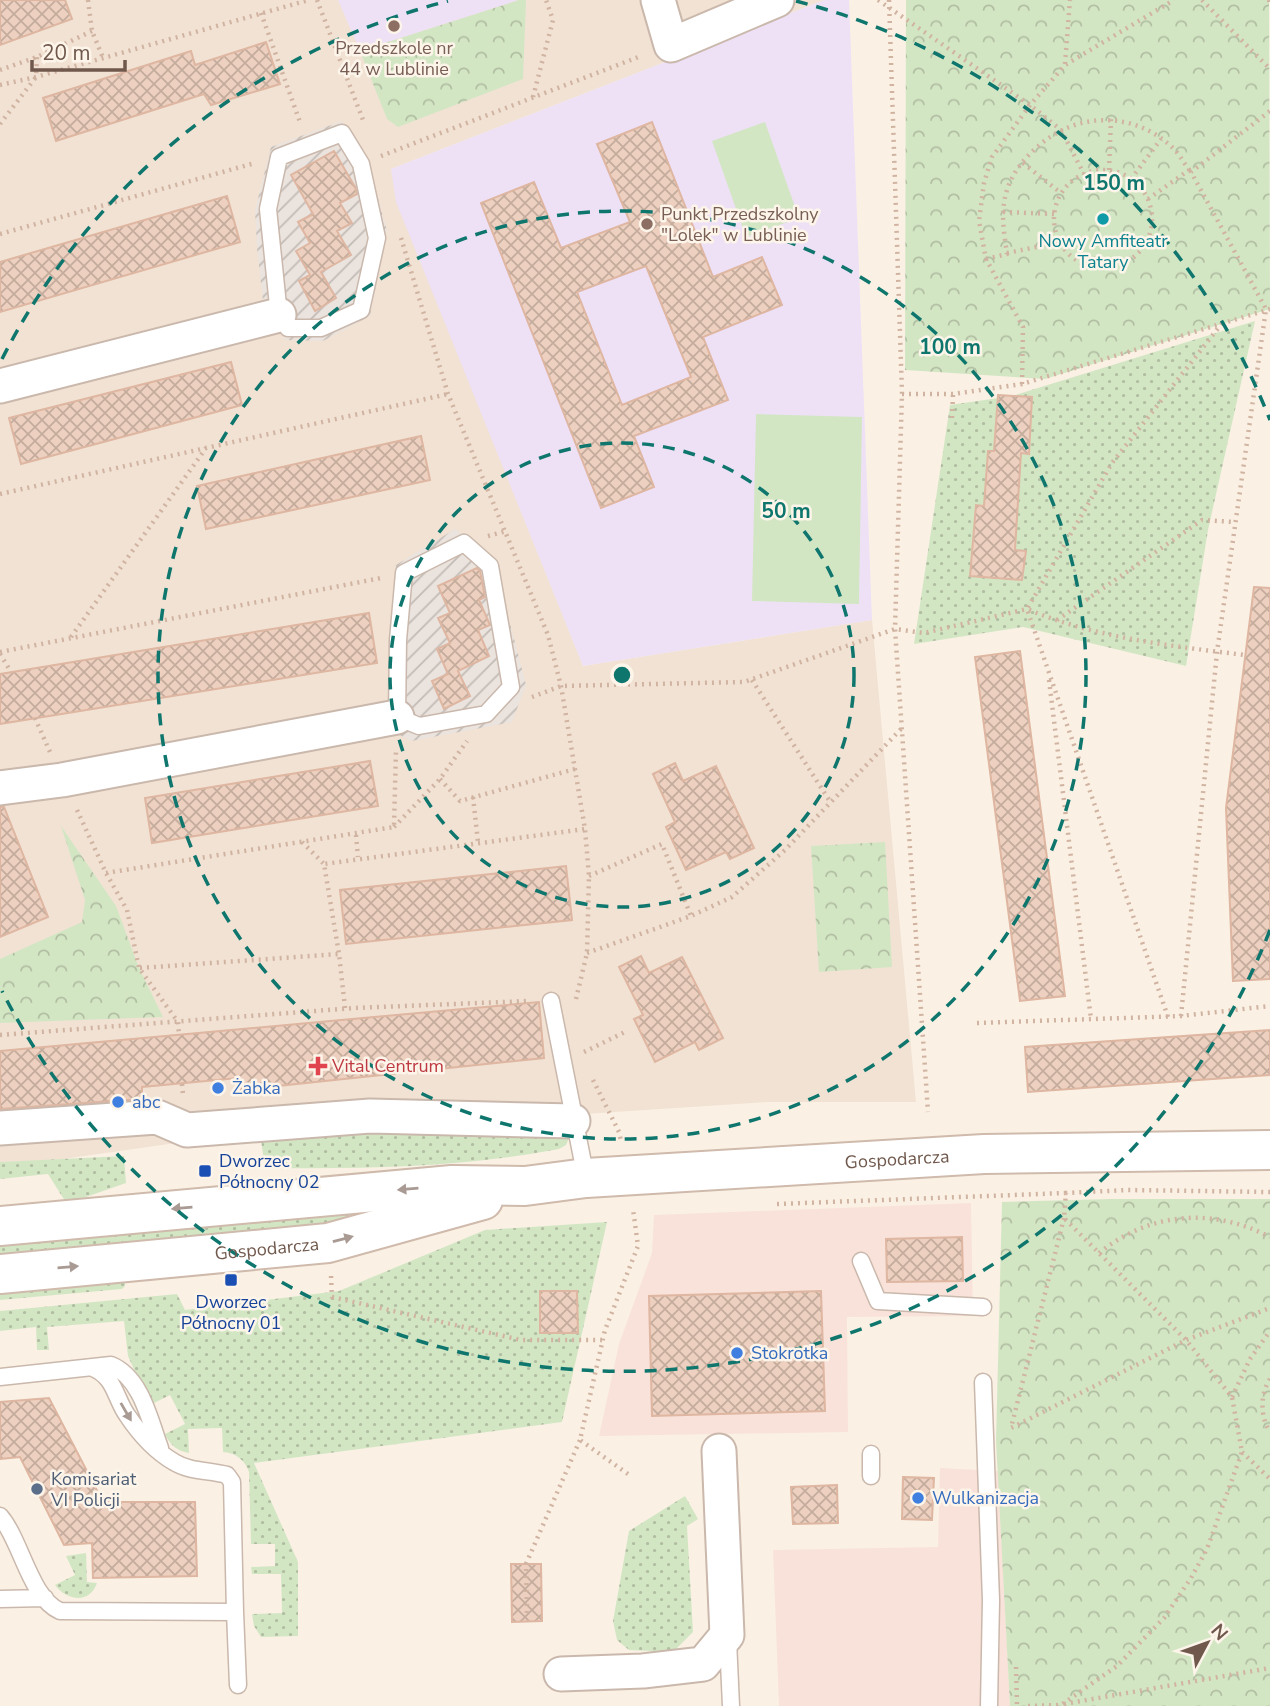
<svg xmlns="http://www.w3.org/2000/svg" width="1270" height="1706" font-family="'Nunito Sans',sans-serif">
  <defs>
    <pattern id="industrial-furrows" width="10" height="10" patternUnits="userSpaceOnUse" patternTransform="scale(1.75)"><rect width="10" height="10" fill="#eae3de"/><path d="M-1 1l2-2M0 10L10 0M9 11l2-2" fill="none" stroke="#c2bbb6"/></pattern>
    <pattern id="grass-dots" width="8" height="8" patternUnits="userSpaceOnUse" patternTransform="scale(1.75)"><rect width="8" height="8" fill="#d3e6c4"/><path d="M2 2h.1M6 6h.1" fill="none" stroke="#b0bda1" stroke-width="1.8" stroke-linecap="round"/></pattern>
    <pattern id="forest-crowns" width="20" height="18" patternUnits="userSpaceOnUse" patternTransform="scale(1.75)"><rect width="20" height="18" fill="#d3e6c4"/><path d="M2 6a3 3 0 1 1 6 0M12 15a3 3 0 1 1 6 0" fill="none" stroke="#b0bda1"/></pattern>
    <pattern id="building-cross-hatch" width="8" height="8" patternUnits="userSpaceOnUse" patternTransform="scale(1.75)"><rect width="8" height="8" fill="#edd0bf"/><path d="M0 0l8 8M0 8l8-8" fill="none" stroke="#c4ac9d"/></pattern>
  </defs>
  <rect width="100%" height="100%" fill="#faf1e4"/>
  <path fill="#f1e2d3" d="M0 0H824L391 169 583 666 872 620 916 1102H768L204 1139 0 1168Z"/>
  <path fill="#f9e2d9" d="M971 1203 973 1316 847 1317 848 1432 599 1436 619 1344 652 1253 654 1215Z
    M940 1468 998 1471 1010 1706H779L773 1550 938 1547Z"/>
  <path fill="url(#industrial-furrows)" d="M342 121 370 169 387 231 370 316 323 341 286 340 264 310 257 248 255 210 271 147Z
    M455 529 493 557 526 685 512 722 411 741 386 728 396 565Z"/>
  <path fill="#eee1f6" d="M338 0H519L360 51Z
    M824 0H849L872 620 583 666 396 202 391 169Z"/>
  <path fill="url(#grass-dots)" d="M1255 321 1208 530 1186 666 1023 627 914 644 950 405 1012 396Z
    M341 1130 564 1131 569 1138 566 1145 559 1149C461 1168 364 1169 265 1168L261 1140Z
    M124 1156 126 1183 86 1197 65 1201 48 1174 0 1179V1162Z
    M393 1205 323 1223 0 1256V1245Z
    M607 1222 562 1422 254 1463 298 1562V1636L261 1637 254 1626 252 1614 282 1613 281 1574H252L251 1567 275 1566V1544H251L249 1472C245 1460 236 1453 223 1452L222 1428 188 1429 189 1453C177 1451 170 1445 165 1434L185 1424 170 1395 150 1405 128 1356 124 1321 47 1327 49 1350H37L36 1327 0 1331V1311L177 1294 185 1310 339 1291 485 1230Z
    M0 1280 125 1283V1286L122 1289 0 1300Z
    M685 1496 698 1519 687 1526 693 1632 673 1652 629 1650 617 1640 613 1621 629 1531Z
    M86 1553 87 1582 97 1583C90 1604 67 1601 55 1585L75 1575 66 1556Z"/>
  <path fill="url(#forest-crowns)" d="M519 0H526L523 79 398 127 387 119 360 51Z
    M906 0H1269L1270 309 1045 379 905 370Z
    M61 826 116 906 139 968 163 1017 0 1023V959L82 922 85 900Z
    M885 842 892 967 819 972 811 846Z
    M1110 1199H1270V1706H1010L996 1441 1002 1202Z"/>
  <path fill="#d3e6c4" d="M765 122 799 218 746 237 712 141Z
    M756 414 862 417 859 604 752 601Z"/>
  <path fill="url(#building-cross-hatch)" stroke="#deb6a1" stroke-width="2" fill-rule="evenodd" d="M0 0H65L72 19 0 45Z
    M266 42 280 84 211 105 204 94 56 141 43 98 191 51 195 65Z
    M652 122 713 277 762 257 782 305 703 337 728 400 634 436 654 487 601 508 481 203 534 182 561 248 630 222 597 144ZM646 266 691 377 622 405 577 292Z
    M334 151 355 187 357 194 340 203 352 223 337 231 351 255 321 272 336 298 315 311 299 281 310 275 296 251 310 243 298 222 313 214 291 175Z
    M227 196 240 242 0 312V262Z
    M231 362 242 405 21 464 9 418Z
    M998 395 1032 397 1029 454 1021 453 1015 550 1026 551 1022 580 970 576 976 505 984 506 988 451H994Z
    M421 436 430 480 206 529 197 486Z
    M477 568 480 571 485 597 479 600 490 625 478 630 489 656 458 671 470 696 444 709 432 681 448 674 437 649 450 643 438 618 450 613 438 586Z
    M1254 587 1270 588V979L1233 981 1226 808Z
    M369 613 377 663 0 724V674Z
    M1020 651 1065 996 1020 1001 975 657Z
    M370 761 378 806 152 843 145 798Z
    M675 763 683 781 716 766 754 848 730 859 726 852 686 870 666 827 675 822 653 774Z
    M0 807H4L48 917 0 937Z
    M566 866 572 920 346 944 340 890Z
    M641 956 649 973 682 957 723 1038 699 1050 695 1042 655 1062 634 1019 643 1015 619 967Z
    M539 1002 544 1058 240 1090 238 1078 142 1087V1099L0 1109V1051Z
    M1270 1030V1075L1028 1092 1025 1047Z
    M962 1237 963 1281 887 1282 886 1239Z
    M540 1291H577L578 1333H540Z
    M821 1291 825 1411 652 1416 649 1296Z
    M49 1398 103 1502H195L197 1576 93 1578 92 1543 64 1545 20 1457 0 1459V1402Z
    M903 1477 934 1478 932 1520 902 1519Z
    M837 1485 838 1523 793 1524 791 1487Z
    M511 1564H541L542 1621 512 1622Z"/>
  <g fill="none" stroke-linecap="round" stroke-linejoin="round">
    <defs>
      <path id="lane" d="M342 133 361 164 377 238 361 310 321 328H288L279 315 268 209 279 157Z
        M464 543 490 566 511 687 486 714 419 726 397 717 398 640 404 573Z
        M551 1001 586 1178
        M861 1261 878 1301 983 1307
        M0 1377 111 1365C141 1377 150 1421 160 1448
        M983 1382 991 1600 989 1706
        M871 1476V1454
        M0 1516C21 1540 30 1598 60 1611L235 1612 232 1482 227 1475C209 1470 190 1472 174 1462 155 1451 139 1433 127 1415 115 1398 115 1377 93 1368
        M0 1599 45 1598
        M235 1612 238 1685
        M728 1640 731 1706"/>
      <path id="street" d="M658 0 671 45 777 0
        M0 386 279 315
        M0 788 62 780 397 717
        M0 1128 157 1117 187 1130 370 1116 573 1121
        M561 1674 643 1671 703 1664 727 1635 719 1451"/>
      <g id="secondary">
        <path id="s1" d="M0 1226 452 1185 525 1186 586 1178 984 1154 1270 1150"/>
        <path id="s2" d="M0 1274 328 1243 483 1200"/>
      </g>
    </defs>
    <use href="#lane" stroke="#cab8ac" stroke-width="19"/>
    <use href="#street" stroke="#cab8ac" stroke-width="37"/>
    <use href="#secondary" stroke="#cfbaac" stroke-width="42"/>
    <path stroke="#d1b3a2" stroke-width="4.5" stroke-dasharray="2 5" stroke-linecap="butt" d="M88 0 92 31 103 58
      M317 0 363 120
      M878 0 1030 105 1061 130 1084 174
      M889 0 902 394 895 629 928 1112
      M1202 0 1270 69
      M1269 0 1270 4
      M261 13 301 125
      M1065 64 1070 0
      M0 70 37 57 92 31
      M0 85 36 77 309 0
      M533 97 553 20 546 0
      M0 124 36 77 37 57
      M381 156 641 56
      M1023 163 1061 193
      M1109 170 1111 119
      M1054 219a49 49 0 1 1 98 0a49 49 0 1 1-98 0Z
      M1131 179 1161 139
      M1148 199 1189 170
      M1003 212 1055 214
      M0 234 255 163
      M401 238 448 394 548 635 561 686 585 829 589 876 587 953 576 999
      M1007 253 1061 242
      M986 259 1007 254C1004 232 1000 212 1007 190 1013 171 1027 155 1042 143 1083 110 1138 113 1175 150 1181 157 1185 165 1191 172
      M1022 384 1023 327 986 259 979 221 984 183 992 157 1030 105 1065 65 1174 0
      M902 394H953L1022 384 1270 309
      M952 418 953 394
      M0 494 448 394
      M488 536 506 531
      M1057 620 1202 520 1234 522
      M71 637 206 448
      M0 652 381 578
      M0 654 11 672
      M752 680 831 803
      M1049 680 1091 1019
      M532 697 561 686 744 682 895 629 924 633 1027 609 1112 463 1223 322
      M35 718 50 752
      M440 779 460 801 575 769
      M473 797 478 842
      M77 810 106 873 127 910 139 968 178 1022 179 1036
      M394 827 440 779 467 741
      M356 835 358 857
      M302 842 324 864
      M106 873 394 827 396 749
      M589 876 662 844 691 916
      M587 953 691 916 732 897 785 850 901 729
      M140 968 339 954
      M345 1008 339 954 324 864 585 829
      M1181 1016 1217 652 1266 309 1191 172 1270 111
      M1168 1017 1027 609C1096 638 1171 646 1245 655
      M977 1023 1181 1016 1270 1006
      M0 1035 354 1008 528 1001
      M584 1052 625 1032
      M593 1080 619 1132 621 1141
      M182 1084 183 1094
      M777 1204 1066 1193
      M1064 1218 1011 1428 1186 1340 1270 1308
      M1099 1253C1150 1212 1212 1207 1270 1237
      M331 1276 332 1297 521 1340H602
      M1270 1379C1260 1394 1260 1417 1270 1432
      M1232 1397 1250 1359 1270 1331
      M1242 1452 1270 1479
      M628 1474 580 1440 605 1330 638 1246 633 1209
      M527 1613 526 1564 580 1440
      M1016 1667 1017 1706
      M1064 1704 1270 1668
      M1028 1706 1061 1705 1117 1666 1164 1618 1191 1578 1207 1549 1242 1452 1232 1397 1186 1340 1064 1218 1066 1193 1128 1190 1270 1192"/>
    <use href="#lane" stroke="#fff" stroke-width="16"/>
    <use href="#street" stroke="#fff" stroke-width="33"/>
    <use href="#secondary" stroke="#fff" stroke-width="38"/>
  </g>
  <defs><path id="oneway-solid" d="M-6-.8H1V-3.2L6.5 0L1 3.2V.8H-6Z" transform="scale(1.75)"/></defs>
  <g fill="#a99b94">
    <use href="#oneway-solid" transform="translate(408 1189) rotate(175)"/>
    <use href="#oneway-solid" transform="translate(182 1208) rotate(175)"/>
    <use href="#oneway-solid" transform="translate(343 1239) rotate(-15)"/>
    <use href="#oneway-solid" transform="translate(68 1267) rotate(-5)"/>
    <use href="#oneway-solid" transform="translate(126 1412) rotate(60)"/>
  </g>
  <g fill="none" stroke="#0f766e" stroke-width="3.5" stroke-dasharray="12 9">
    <circle cx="622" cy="675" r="232"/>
    <circle cx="622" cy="675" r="464"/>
    <path d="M1270 930A696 696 0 0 1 2 991M2 359A696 696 0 0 1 448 1M796 1A696 696 0 0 1 1270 420"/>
  </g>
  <g fill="#8d6e63" stroke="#fdf5ea" stroke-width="2.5">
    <circle cx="394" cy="26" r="7"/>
    <circle cx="647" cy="224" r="7"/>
  </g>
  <circle fill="#0f9aa8" stroke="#fdf5ea" stroke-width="2.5" cx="1103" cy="219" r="7"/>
  <path fill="#e0444e" stroke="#fdf5ea" stroke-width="2.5" d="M314.5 1055.5h7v7h7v7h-7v7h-7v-7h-7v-7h7z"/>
  <g fill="#3f7fe0" stroke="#fdf5ea" stroke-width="2.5">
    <circle cx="218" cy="1088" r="7"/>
    <circle cx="118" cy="1102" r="7"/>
    <circle cx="737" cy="1353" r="7"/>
    <circle cx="918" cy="1498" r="7"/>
  </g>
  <g fill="#1a4fb4" stroke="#fdf5ea" stroke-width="2.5">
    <rect x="198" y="1164" width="14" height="14" rx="3.5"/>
    <rect x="224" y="1273" width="14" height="14" rx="3.5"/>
  </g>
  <circle fill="#5c6f8a" stroke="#fdf5ea" stroke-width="2.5" cx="37" cy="1489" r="7"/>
  <g text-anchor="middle" stroke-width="5" stroke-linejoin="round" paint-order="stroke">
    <g font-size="18" fill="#785e54" stroke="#fdf5ea">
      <text x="394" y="54">Przedszkole nr<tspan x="394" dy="21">44 w Lublinie</tspan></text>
      <text x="661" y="220" text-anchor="start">Punkt Przedszkolny<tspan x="661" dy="21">"Lolek" w Lublinie</tspan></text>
    </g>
    <g font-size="18" fill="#0d838f" stroke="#fdf5ea">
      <text x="1103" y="247">Nowy Amfiteatr<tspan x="1103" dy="21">Tatary</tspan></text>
    </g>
    <g font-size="18" fill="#be3a42" stroke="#fdf5ea" text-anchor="start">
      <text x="332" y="1072">Vital Centrum</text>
    </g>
    <g font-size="18" fill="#366cbe" stroke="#fdf5ea" text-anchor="start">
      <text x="232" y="1094">Żabka</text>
      <text x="132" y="1108">abc</text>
      <text x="751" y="1359">Stokrotka</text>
      <text x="932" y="1504">Wulkanizacja</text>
    </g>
    <g font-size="18" fill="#70584c" stroke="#fdf5ea">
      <text dy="6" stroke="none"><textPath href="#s1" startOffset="900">Gospodarcza</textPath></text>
      <text dy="6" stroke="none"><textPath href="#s2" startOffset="268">Gospodarcza</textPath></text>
    </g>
    <g font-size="18" fill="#164399" stroke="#fdf5ea" text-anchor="start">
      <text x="219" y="1167">Dworzec<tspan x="219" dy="21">Północny 02</tspan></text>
      <text x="231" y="1308" text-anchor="middle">Dworzec<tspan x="231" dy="21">Północny 01</tspan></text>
    </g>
    <g font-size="18" fill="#4e5e75" stroke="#fdf5ea" text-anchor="start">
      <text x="51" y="1485">Komisariat<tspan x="51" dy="21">VI Policji</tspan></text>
    </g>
  </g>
  <circle cx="622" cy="675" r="10" fill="#0f766e" stroke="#fdf5ea" stroke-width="3.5"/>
  <g font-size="21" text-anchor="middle" font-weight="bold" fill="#0f766e" stroke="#fdf5ea" stroke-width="5" stroke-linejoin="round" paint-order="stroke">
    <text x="1114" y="190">150 m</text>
    <text x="950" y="354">100 m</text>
    <text x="786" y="518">50 m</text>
  </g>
  <g transform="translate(1207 1643) rotate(49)" stroke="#fdf5ea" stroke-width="5" paint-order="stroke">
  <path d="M0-5L12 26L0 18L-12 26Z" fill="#70584c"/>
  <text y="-10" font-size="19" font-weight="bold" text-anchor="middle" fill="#70584c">N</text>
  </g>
  <path d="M32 60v10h93v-10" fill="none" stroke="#70584c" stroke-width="3.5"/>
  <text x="42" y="60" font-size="21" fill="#70584c" stroke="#fdf5ea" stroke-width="5" paint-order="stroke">20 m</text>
</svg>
